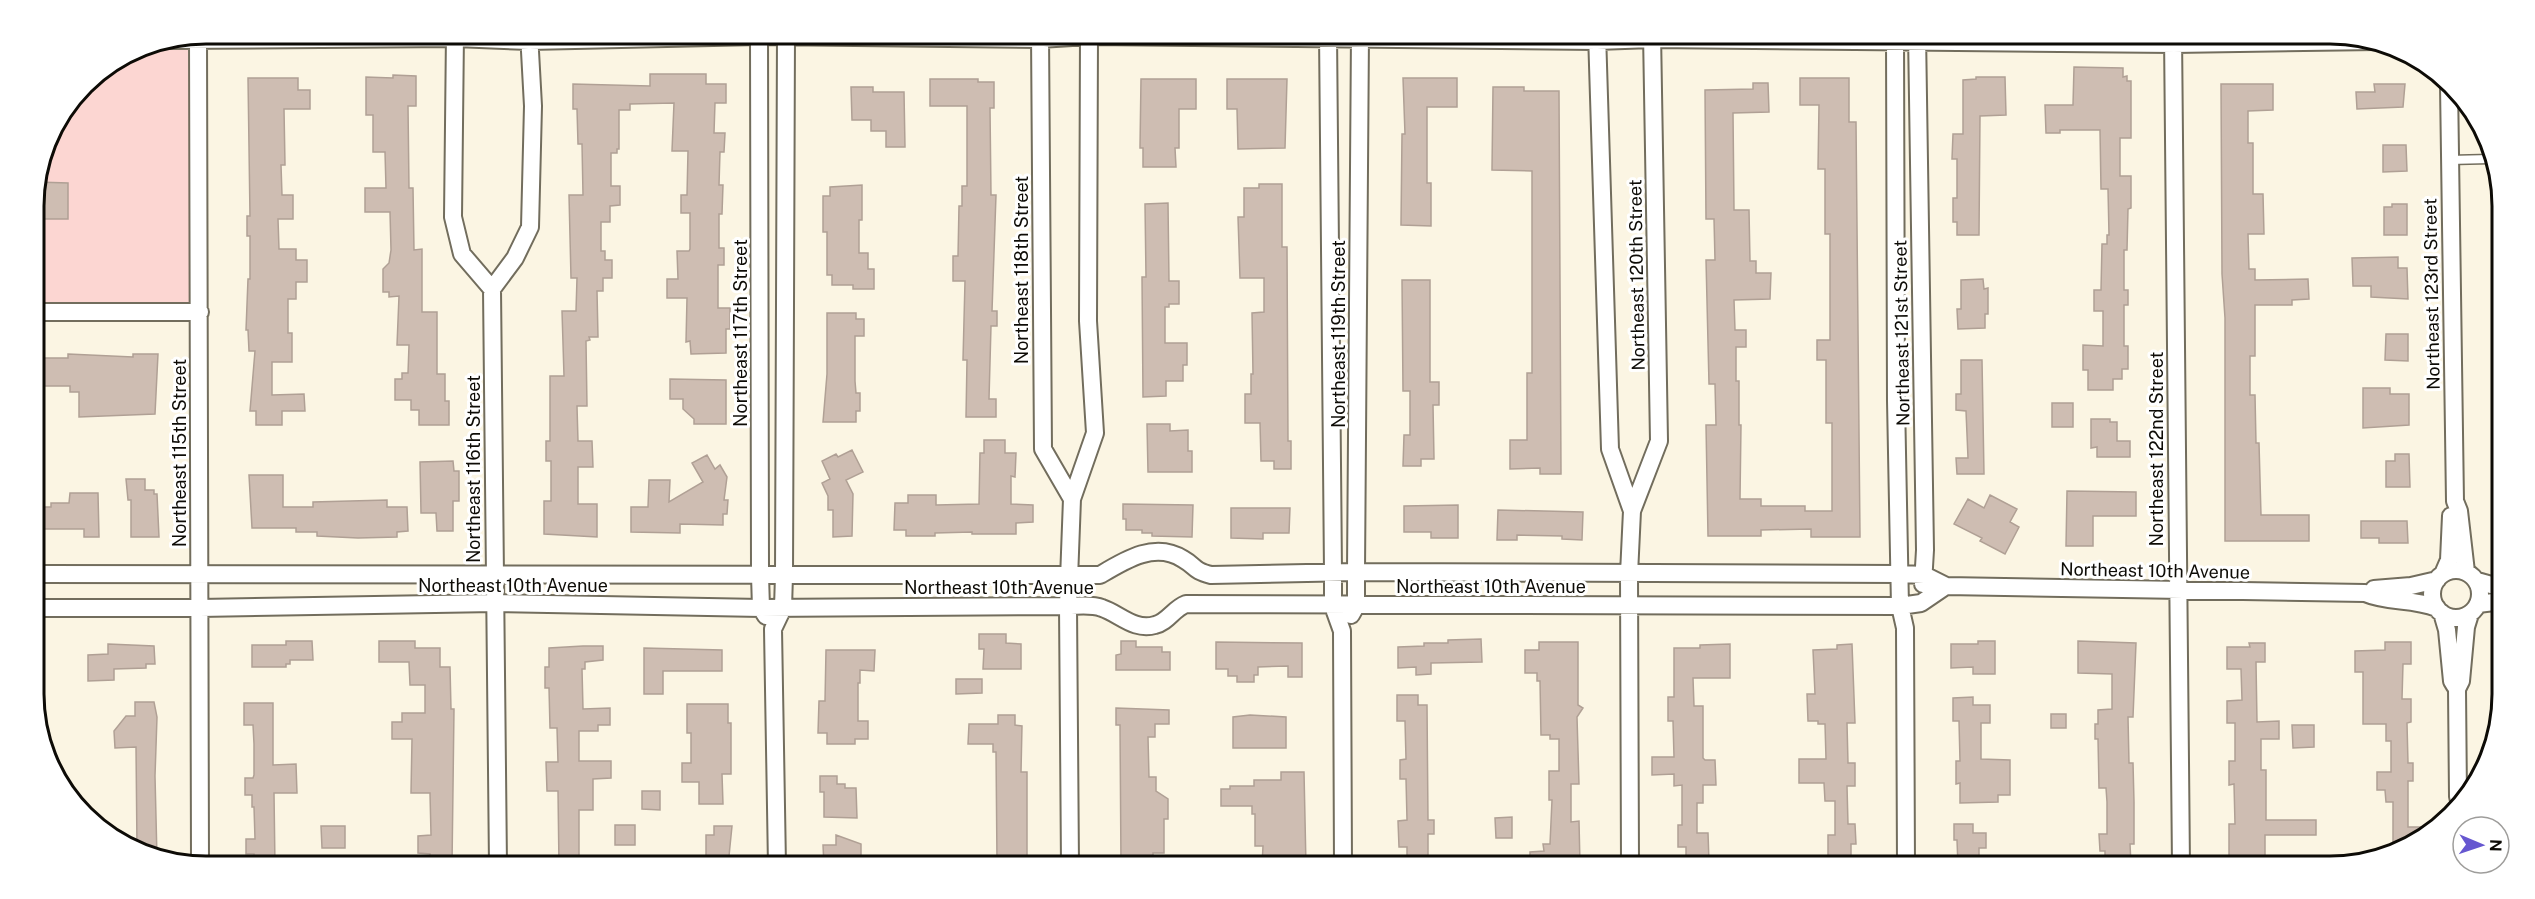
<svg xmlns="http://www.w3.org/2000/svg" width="2535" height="899" font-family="'Public Sans',sans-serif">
  <rect width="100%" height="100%" fill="#fbf5e3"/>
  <path fill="#fcd6d2" d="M169 40 199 41 200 312H34L33 194 51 130 92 76 140 46Z"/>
  <path fill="#cebdb2" stroke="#b0a095" stroke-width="1.5" d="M2074 67 2123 68V77L2127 76V81H2131V138H2120V176H2131V208L2128 209 2127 250H2124V290H2128V305H2124V346H2128V369H2122V379H2113V390H2088V370H2083V345L2103 346V311H2094V290H2101L2102 244H2107V235H2109L2108 189H2101L2100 130H2060V133H2046L2045 105H2073Z
    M650 74H706V84H726V103H715L714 133H725L724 152H720L719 185H723L722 214H719V248H724V265H718V308H730V329H726V353L691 354 690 341 686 342 687 298H667V279H678L677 251H689L690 249V213H681V195H687L688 151H672L674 103 630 104V110H619V149H617V153H611V186H620V205L610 206V222H601V251H605V260H612V278H603V291H597L598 337H589L590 340 586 341 587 406H577L578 441H592L593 467H578V504H597V537L544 534V501H551V461H546V441H550V376H564L562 311H576L577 278H571L569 195H583L582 144H578L577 109H573V84L650 86Z
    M393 75 416 76V106H408L409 188H413L414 250 422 249V312H437V374H445V401H449V425H419V410H411V400H395V379H402V373H408L409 345H397L399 296 389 297V292H383V269L389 263 391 250 390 212H365V188H386L385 152H373V115H366V77L393 78Z
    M1976 77H2005L2006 115 1980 116 1979 235H1957V222H1953V198H1957V159H1952L1953 134H1963V80L1976 79Z
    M248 78H298V90H310V109H284L285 165H281L282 195H293V219H278L279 249H296V260H307V282H296V299H288V333H292V362H272V395L304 394 305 411H282V425H256V411H250L255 351H249L248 330H246L248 279H250V236H247V216H250Z
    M1403 78H1457V107H1427V183H1431V226L1401 225 1402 134H1405Z
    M1800 78H1849V122H1856L1860 537H1811V529L1761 530V536H1708L1706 425H1716L1715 384H1709L1706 260H1715L1714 219H1706L1705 90 1753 89V83H1768L1769 112 1733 113 1734 210H1749L1750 261H1756V273H1771L1770 299 1734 300 1735 330H1746V347H1736V381H1739V425H1741L1740 499H1761V506H1805V511H1832V423H1826V360H1817V340H1830V234H1825V169H1818L1819 105H1800Z
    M930 79H978V82H994V108H990L991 195H996L992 311H997V326H991L989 399H996V417H966L967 360H963L965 281H953V256H958L959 206H962V186H967V106H930Z
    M1141 79H1196V109H1179V148H1175L1176 167H1143V148H1140Z
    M1227 79H1287L1285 148 1238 149 1237 109H1227Z
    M2221 84H2273V110L2248 111V143H2253V194H2263L2264 234H2248L2249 269H2255V280L2308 279 2309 299 2292 300V305H2255V356H2250V395H2255L2256 443H2259L2261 515H2309V541H2225V318L2222 274Z
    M2374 84H2405L2403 107 2357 109 2356 92H2375Z
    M851 87H873V92H904L905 147H886V131H871V120H852Z
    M1493 87H1524V91H1559L1561 474H1540V468L1510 469V440H1527V373H1532V171L1492 170Z
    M2383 145H2406L2407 171 2383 172Z
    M37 182 68 183V219H34L33 194Z
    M1259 184H1282V247H1287L1288 441H1291V469H1274V461H1261L1260 423H1245V394H1251V374H1253L1252 313 1264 312V278H1240L1238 217H1244V188H1259Z
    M862 185V220H859V253H868V269H874V289H853V285H832V275H827V232H823V196H830V187Z
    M1168 203 1169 281H1179V304H1169V307H1165V343H1187V365H1183V381H1166V396L1143 397 1142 277H1146L1145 204Z
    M2392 204H2407V235H2384V207H2392Z
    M2398 257V268H2407L2408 299 2371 297V286H2353L2352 258Z
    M1983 279 1984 289 1988 288V314H1985V328L1958 329 1957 309H1961V280Z
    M1402 280H1430V382H1439V405H1433L1434 459H1421V466H1403L1404 435H1410V391H1403Z
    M827 313H856V319H864V336H855V381L856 393H860V411H856V422H823L827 374Z
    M2386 334H2408V361L2385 360Z
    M68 354 133 357V354H158L155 414 79 417V392H70V386H34V358H68Z
    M1961 360H1982L1984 474H1957L1956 458H1968L1966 411 1956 410V394H1961Z
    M670 379 726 380V424H694V419L683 409V399H670Z
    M2363 388H2390V394H2409V425L2363 428Z
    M2052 403H2073V427H2052Z
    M2091 419H2110V422H2117V441H2130V457H2097V447L2091 448Z
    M1147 424H1170V431L1188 430V451H1192V472H1148Z
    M984 440H1005V453H1016L1015 477 1011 476V504L1033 505V522L1016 523V534H972V532L935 533V536H906V530H894L895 503H908V495H936V505L979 504 980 453H984Z
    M852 450 863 472 846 480 853 494 852 536 833 537V510H828V496L822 483 830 479 822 461 836 454 838 457Z
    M2395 454H2409L2410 487H2386V461H2395Z
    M707 455 715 469 720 465 727 477 724 500H728L727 514H723V525L680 524V533L631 532V507H648L649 480H670L669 502 703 482 692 463Z
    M453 461 454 471H459V501H453V531H437L436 513H421L420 462Z
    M249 475H283V507H313V502L387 500V507H407L408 531 397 532V537L358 538 317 536V532H296V528H252Z
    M126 479H145V490H154V494H157L159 537H131V500H128Z
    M2067 491 2136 492V516H2093V546H2066Z
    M70 493H98L99 537H84V529H35V507H51V503H69Z
    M1990 495 2017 509 2010 522 2019 527 2005 554 1980 541 1982 538 1954 524 1968 499 1984 508Z
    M1123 504 1193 505 1192 537 1152 536V533H1142V530H1126V519H1123Z
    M1458 505V538H1431V532H1404V506Z
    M1231 508H1290L1289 533H1263V539L1231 538Z
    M1498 510 1583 512 1582 540 1562 539V536L1517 535V540H1497Z
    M2361 521H2407L2408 543H2379V538H2361Z
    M979 634H1006V643L1021 644V669H983L984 649H979Z
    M1481 639 1482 662 1431 663V674L1416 675V667L1398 668V647L1424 646V643H1448V640Z
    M286 641H312L313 660H290V664H286V667H252V645H286Z
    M379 641H415V648H440V667H450L451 709H454L452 866H430V854L418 853V836L431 835 430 793H411L412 739H392V722H402V713H425V685H410L409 662H379Z
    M1121 641H1136V647H1162V652H1170V670H1116V655L1121 654Z
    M1978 641H1995V674H1973V667L1951 668V644H1978Z
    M2078 641 2136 643 2133 717H2128L2129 763H2133L2134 802V844H2130L2131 865H2105V851H2100L2099 834H2107V802L2106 788H2099L2098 739H2095V724H2098V710L2112 709V674L2078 673Z
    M1216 642 1302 643V677H1288V666L1258 667V675H1254V682H1237V676H1228V669H1216Z
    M1539 642H1578V705L1583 708 1577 717 1579 784H1571V822L1579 821 1580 865 1530 866V852L1544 851 1543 844H1550L1552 800H1549V771H1559V739H1550V735H1541L1540 681H1537V673H1525V650H1539Z
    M2385 642H2411V664H2403L2402 699H2411V722L2407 723 2408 763H2413V781H2408V827H2437L2434 830 2393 846V802H2386L2385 790H2377V772H2391V741H2386V724H2363V672H2355V651L2385 650Z
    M2249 643H2265V662H2256L2257 722 2279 721V739H2261V770H2266V820H2316V835H2265V863H2257V866H2229V824H2235L2234 784 2229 785V761H2235V723H2227V701L2242 700 2241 669H2227V647H2250Z
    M108 644 154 646 155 664H146V668L114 669V680L88 681V655L108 654Z
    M1730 644V678H1693L1694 706H1703V758L1705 760H1715L1716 785H1703V803H1697V833H1708L1709 862H1686V847H1678V825H1682V785L1674 786V774L1652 775V757H1674L1673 721H1668V697H1674V648H1700V645Z
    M1852 644 1855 723H1847L1848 763H1855V786H1847L1848 824H1855L1856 844H1851V864H1828V835H1835V801H1825L1824 783H1799V759H1826L1825 724H1818V721H1808L1807 694H1815L1813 650 1837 649V645Z
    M583 646H603V660L585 662V669H582L583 709 610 708V725H598V731H579V761H611V778L593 779V810H579V866H559L558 791H547L546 762H558L557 728H550L549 688H545V667H549V648Z
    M644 648 722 650V671H663V694H644Z
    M826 650H875L874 671 860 670V683H858V721H868V739H855V744H827V733H818L819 701H825Z
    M956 679H982V693L956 694Z
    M1397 695H1418V705H1427L1428 820H1434V834H1428V864H1407V847H1399L1398 821 1407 820 1406 779H1400V760L1406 759 1405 721H1397Z
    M1973 697V705H1990V723H1981V759L2010 760V795H1998V802L1960 803V783L1956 784V761H1960L1959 721H1953V698Z
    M135 702H154L157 717 155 776 157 858 151 857 137 848 136 747 115 748 114 731 126 716H135Z
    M244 703H273V765L296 764 297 793H274L275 866H254V854H246V839H255L254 807H252V795H245V778H253L254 775V744L253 725H244Z
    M687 704H728V723H731V774H722L723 804H699V782H682V763H691V733H687Z
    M1116 708 1169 710V724H1155V737H1148L1149 777H1156V791L1168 799V819H1164V853H1153V863H1143V866H1121L1120 725H1116Z
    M2051 714H2066V728H2051Z
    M998 715H1015V725L1022 726 1021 772H1027V866H1004V861H997L996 752H993V744H968L969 724H998Z
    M1250 715 1286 717V748H1233V717Z
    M2292 725H2314V747L2293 748Z
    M1281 772H1304L1306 866H1262L1263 846H1255V814H1252V806H1221V789H1230V786H1254V780H1281Z
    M820 776H837V784H845V788H856L857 818 824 817V792H820Z
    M642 791H660V810L642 809Z
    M1512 817V838H1496L1495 818Z
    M1954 824H1973V833H1986V848H1979V866H1958L1957 840H1954Z
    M615 825H635V845H615Z
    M321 826H345V848H322Z
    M714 826H732L728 866H706V835H714Z
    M836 835 861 844V861L844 862V866H824L823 845H836Z"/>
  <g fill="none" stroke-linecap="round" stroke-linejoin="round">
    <defs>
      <path id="lane" d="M2449 160 2490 159"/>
      <path id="street" d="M455 33 453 217 462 254 492 289
        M759 33 760 575 761 608 766 616
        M1040 33 1043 449 1072 499
        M1328 33 1333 572V606L1342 631 1343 866
        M1597 33 1610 449 1632 511
        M1895 33 1896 401 1900 606 1905 628 1906 866
        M1917 33 1925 550 1923 584
        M2173 34 2181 866
        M198 35 200 865
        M169 40 455 38 529 41 759 36 1039 39 1089 36 1597 41 1652 39 2174 44 2377 41
        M2449 85 2455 501 2459 511 2466 572
        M34 312H200
        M2432 594a24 24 0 1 1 48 0a24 24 0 1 1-48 0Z
        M35 574 1100 575C1125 560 1155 541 1183 559 1197 567 1192 570 1211 575L1356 572 1900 574 1924 575 1946 586 2365 593C2388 603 2412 598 2437 608
        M2443 574 2449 560 2451 516
        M2477 581 2502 588
        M2374 589 2411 586 2437 580
        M2478 604 2502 601
        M36 608H200L495 603 761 608 1068 606C1078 606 1092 604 1102 608 1120 614 1134 631 1155 625 1168 622 1173 609 1186 604L1900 606 1921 603 1946 586
        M2442 613 2447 630 2452 681 2455 686
        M1351 615 1356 606V572L1360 33
        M2458 797 2457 689 2461 681 2466 627 2470 614
        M498 866 492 289 515 258 530 227 533 106 529 33
        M777 866 773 629 783 608 784 575 786 33
        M1070 866 1068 606 1072 499 1095 433 1088 321 1089 33
        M1630 866 1629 574 1632 511 1659 441 1652 33"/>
    </defs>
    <use href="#lane" stroke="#726d5d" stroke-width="11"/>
    <use href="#street" stroke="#726d5d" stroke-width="20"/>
    <use href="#lane" stroke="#fff" stroke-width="8"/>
    <use href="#street" stroke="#fff" stroke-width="16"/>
  </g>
  <g text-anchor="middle" stroke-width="6" stroke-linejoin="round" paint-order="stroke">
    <g font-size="18" fill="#0d0b06" stroke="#fff">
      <text transform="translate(1022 270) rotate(-90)" y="6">Northeast 118th Street</text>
      <text transform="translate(1637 275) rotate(-91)" y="6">Northeast 120th Street</text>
      <text transform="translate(2432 294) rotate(-91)" y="6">Northeast 123rd Street</text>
      <text transform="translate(741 333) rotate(-90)" y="6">Northeast 117th Street</text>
      <text transform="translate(1902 333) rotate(-91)" y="6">Northeast 121st Street</text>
      <text transform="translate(1339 334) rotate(-90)" y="6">Northeast 119th Street</text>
      <text transform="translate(2157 449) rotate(-90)" y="6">Northeast 122nd Street</text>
      <text transform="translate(180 453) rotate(-90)" y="6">Northeast 115th Street</text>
      <text transform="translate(474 469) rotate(-90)" y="6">Northeast 116th Street</text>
      <text transform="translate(2155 571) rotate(1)" y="6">Northeast 10th Avenue</text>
      <text x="513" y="592">Northeast 10th Avenue</text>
      <text x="1491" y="593">Northeast 10th Avenue</text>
      <text x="999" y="594">Northeast 10th Avenue</text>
    </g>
  </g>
  <path d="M0 0H2535V899H0ZM206 44H2330A162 162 0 0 1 2492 206V694A162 162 0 0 1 2330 856H206A162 162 0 0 1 44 694V206A162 162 0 0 1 206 44Z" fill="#fff" fill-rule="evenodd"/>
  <path fill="none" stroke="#0d0b06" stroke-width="3" d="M206 44H2330A162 162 0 0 1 2492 206V694A162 162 0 0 1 2330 856H206A162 162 0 0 1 44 694V206A162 162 0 0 1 206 44Z"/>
  <g transform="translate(2481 845) rotate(92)"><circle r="28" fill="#ffffff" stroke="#9e9d9b" stroke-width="1.5"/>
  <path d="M0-4.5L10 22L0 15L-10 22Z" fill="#6657d0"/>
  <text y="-9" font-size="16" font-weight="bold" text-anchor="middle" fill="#0d0b06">N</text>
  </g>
</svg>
